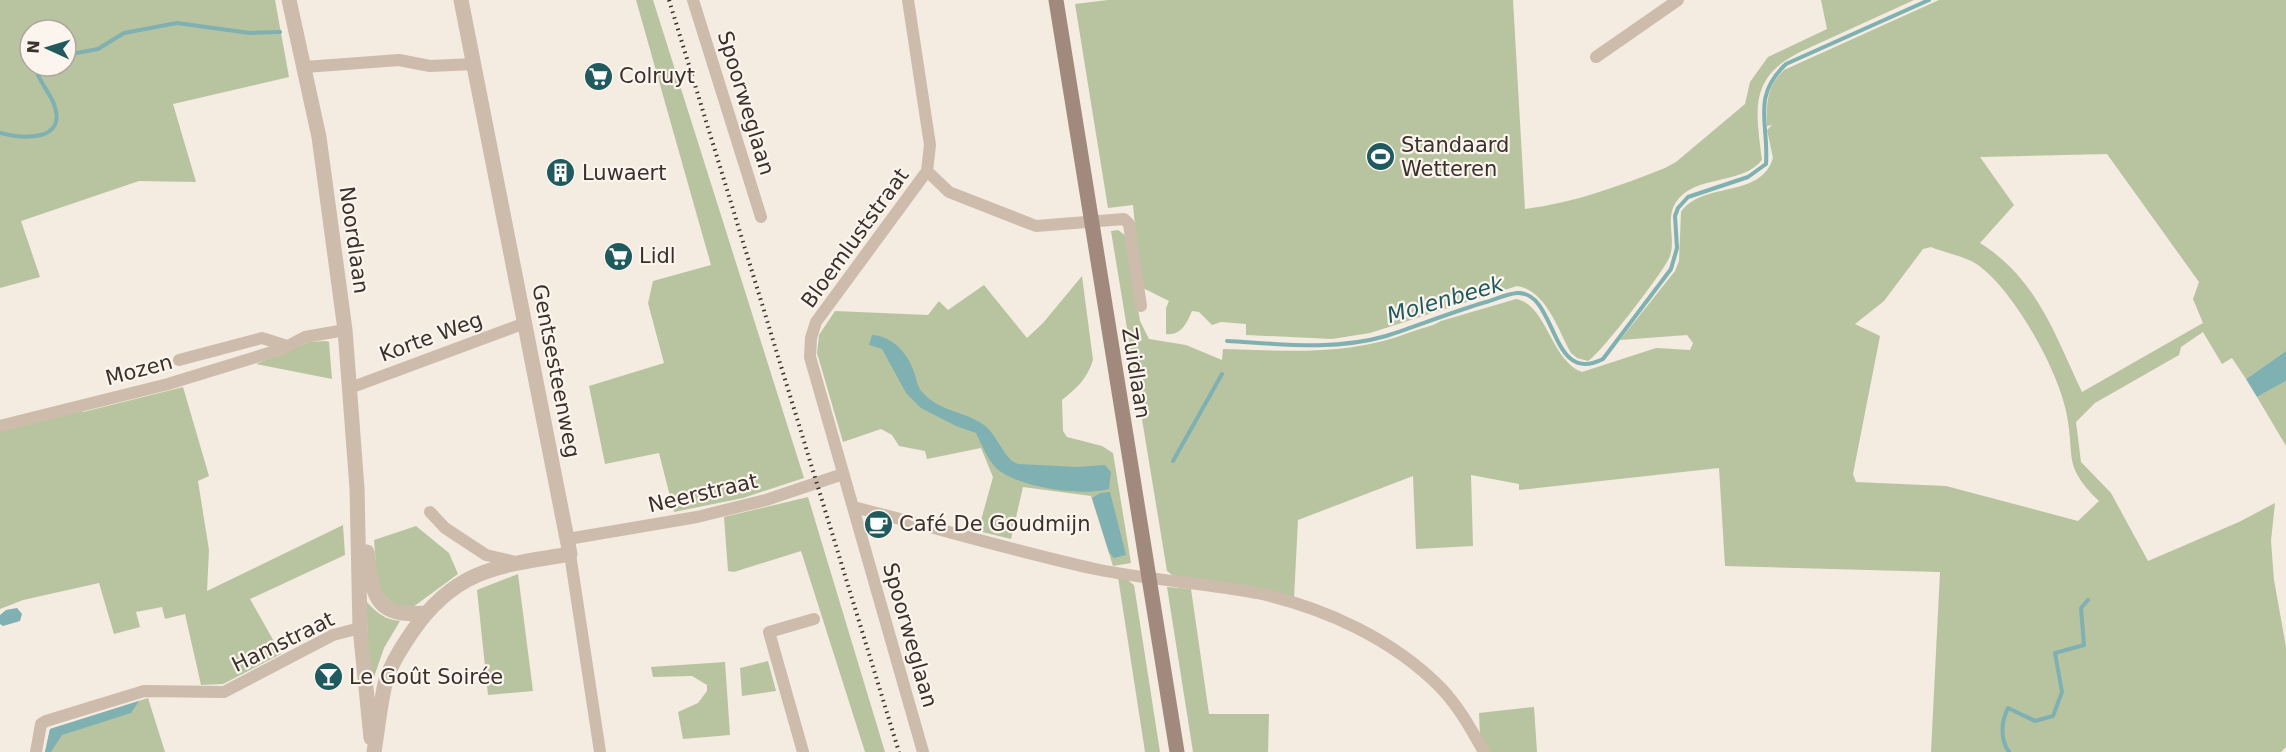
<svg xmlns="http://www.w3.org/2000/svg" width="2286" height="752" font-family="'DejaVu Sans',sans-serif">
  <rect width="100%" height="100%" fill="#f4ebe1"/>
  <path fill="#b8c4a0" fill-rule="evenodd" d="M0 0H275L289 77 173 104 196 182 139 181 21 221 40 277 0 288ZM30 30H66V66H30Z
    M636 0H653L804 478 743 498 674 512 659 453 605 464 589 386 664 363 648 303 653 281 711 265Z
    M1108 0H1513L1525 209C1574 203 1619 186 1665 168L1676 162 1745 104 1750 82 1768 57 1827 29 1821 0H1914L1800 52C1748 78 1756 111 1762 160 1741 186 1695 174 1676 202 1665 219 1676 238 1670 256 1666 269 1598 357 1588 361L1577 358 1571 353C1558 330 1546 290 1517 286L1370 333 1332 339 1246 335V324L1221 322 1212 325 1199 312 1192 311C1187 323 1181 336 1166 334V308L1169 301 1141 287 1133 205 1108 208 1075 4Z
    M1939 0H2286V351L2246 379 2232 358 2222 364 2203 332 2181 347 2179 355 2095 403 2076 422 2081 462 2111 493 2148 561 2239 522 2275 503 2271 541 2274 580 2286 647V747L2281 752H1931L1940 572 1725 566 1719 468 1519 490V484L1471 475 1473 546 1416 549 1413 476 1298 520 1294 598 1172 575 1167 571 1111 231 1118 230 1126 236 1140 321 1149 339 1186 345 1222 360 1223 349C1287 351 1349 356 1411 332 1421 328 1431 327 1441 321L1516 299C1547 304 1550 360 1582 372L1656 348 1690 350 1693 343 1687 335 1620 340 1675 271 1679 261 1681 212C1702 181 1761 199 1773 158L1767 130 1772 125 1767 126C1766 103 1767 86 1784 70ZM2107 154 2199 282 2193 299 2203 323 2082 392C2054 333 2037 279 1980 243L2014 205 1980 157ZM1931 247C1945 253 1965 256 1978 265 2014 291 2057 368 2066 411 2076 457 2061 464 2099 501L2078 521 1946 486 1856 482 1853 474 1880 336 1855 324 1884 301 1923 249Z
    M1082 276 1093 360C1087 379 1077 388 1062 400L1063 431 1067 437 1102 446 1113 453 1131 563 1113 566 1091 496 1023 487 1011 539 978 531 993 477 981 448 927 459 925 451 899 446 892 435 881 429 843 442 817 353 819 335 835 311 928 315 939 301 948 310 984 285 1027 338 1043 323Z
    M326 341 329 342 332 379 256 364 309 342Z
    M2286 381V446L2257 397Z
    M183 387 209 476 198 481 209 550 207 591 343 525 345 555 250 599 281 654 223 684 201 685 185 614 165 619 162 607 136 612 140 627 114 634 99 583 23 600 0 609V426L78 406 83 412Z
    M808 497 885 752H865L801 551 734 572 728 571 724 517Z
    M416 526 449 553 458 574 413 607 400 609 378 591 374 540Z
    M518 574 533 691 488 695 477 590Z
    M1118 577 1125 578 1134 585 1160 752H1145Z
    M1167 587 1191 589 1209 714H1269L1268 752H1193Z
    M366 601C376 612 385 620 400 621L384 648 374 677 370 678Z
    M768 661 776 691 742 696 740 668Z
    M725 662 730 735 683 739 678 712 698 703 707 691V685L692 676 653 677 651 667Z
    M148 698 165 752H45L50 729Z
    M1534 707 1537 752H1489L1480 736 1479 713Z"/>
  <path fill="#7fb0b2" d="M872 335C892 336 908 353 914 372 917 380 917 387 923 393 940 412 965 411 984 425 996 434 1001 451 1012 461L1018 464 1078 467 1105 465 1111 472 1109 489C1083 497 1018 487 997 469 987 459 982 445 976 433L956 426 921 408 906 393 882 349 869 345Z
    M2286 351V381L2257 397 2246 379Z
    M1110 492 1126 555 1114 558 1109 552 1092 498 1100 493Z
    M17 608 22 614 20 621 3 626 0 624V615L6 610Z
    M139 701 131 713 62 735 51 752H45L50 729Z"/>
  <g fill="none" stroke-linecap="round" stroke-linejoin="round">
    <path stroke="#7fb0b2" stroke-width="4" d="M66 55 98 49 124 33 177 23 250 33 280 32
      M0 133C23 139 68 142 54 104 49 91 38 81 35 66
      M1227 341C1280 344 1334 351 1386 336 1420 325 1452 312 1486 302 1496 299 1507 294 1517 293 1558 291 1549 387 1603 359L1671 269 1677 248 1675 216 1678 208 1688 197 1748 177 1766 164C1769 123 1751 97 1786 64L1929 0
      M1173 461 1222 374
      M2009 752C2000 739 2001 722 2008 708L2035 721 2053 716 2062 692 2055 653 2084 645 2081 608 2088 600"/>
    <path stroke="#cdbbac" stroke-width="12" d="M693 0 761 217
      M908 0 930 145 927 171 816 322 811 338 810 357 923 752
      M1596 57 1678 0
      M305 67 399 60 430 66 474 64
      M927 171 949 192 1036 226 1124 219 1129 224 1141 306
      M179 360 262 338 287 346
      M350 388 525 323
      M0 426 168 384 282 349 305 337 345 330
      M853 507C934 527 1014 551 1095 569 1149 580 1203 583 1257 593 1323 607 1393 639 1441 688 1459 707 1471 729 1484 752
      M430 512 445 528 486 555 516 562
      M568 539 697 517 766 500 843 474
      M570 554 600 752
      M36 752 41 724 46 721 144 691 224 692 333 635 360 628
      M803 752 769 632 814 619"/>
    <path stroke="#cdbbac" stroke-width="15" d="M289 0 319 137 345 330 357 488 360 628 371 738
      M367 552C373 595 374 618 425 613
      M374 752C378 728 380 703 386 680 392 662 402 647 412 632 456 568 499 566 570 554L461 0"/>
    <path stroke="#a18a7d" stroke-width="15" d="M1056 0 1177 752"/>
    <path stroke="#3b302b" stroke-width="4" stroke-dasharray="1.5 4.5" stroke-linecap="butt" d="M669 0 899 752"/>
  </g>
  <defs>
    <symbol id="supermarket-disc" viewBox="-11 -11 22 22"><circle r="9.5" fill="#1f5a5e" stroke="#fbf5ee"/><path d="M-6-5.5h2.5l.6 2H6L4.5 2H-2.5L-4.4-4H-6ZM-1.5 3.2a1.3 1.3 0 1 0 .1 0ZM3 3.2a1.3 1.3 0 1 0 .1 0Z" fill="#fff"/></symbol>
    <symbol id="stadium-disc" viewBox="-11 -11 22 22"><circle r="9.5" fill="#1f5a5e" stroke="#fbf5ee"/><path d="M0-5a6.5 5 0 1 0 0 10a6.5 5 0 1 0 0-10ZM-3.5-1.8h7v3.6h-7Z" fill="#fff"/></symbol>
    <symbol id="building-disc" viewBox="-11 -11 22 22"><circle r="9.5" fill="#1f5a5e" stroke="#fbf5ee"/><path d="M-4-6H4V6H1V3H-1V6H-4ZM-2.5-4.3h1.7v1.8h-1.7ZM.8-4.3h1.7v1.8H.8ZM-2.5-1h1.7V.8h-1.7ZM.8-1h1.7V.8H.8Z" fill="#fff"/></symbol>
    <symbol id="cafe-disc" viewBox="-11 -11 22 22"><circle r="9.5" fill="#1f5a5e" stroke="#fbf5ee"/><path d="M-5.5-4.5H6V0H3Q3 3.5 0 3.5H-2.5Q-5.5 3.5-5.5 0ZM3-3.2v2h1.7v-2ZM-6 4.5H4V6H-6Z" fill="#fff"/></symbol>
    <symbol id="bar-disc" viewBox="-11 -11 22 22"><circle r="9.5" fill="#1f5a5e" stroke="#fbf5ee"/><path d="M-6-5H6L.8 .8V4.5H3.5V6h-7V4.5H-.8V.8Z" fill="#fff"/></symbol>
  </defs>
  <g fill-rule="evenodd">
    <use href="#supermarket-disc" x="582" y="60" width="33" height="33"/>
    <use href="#stadium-disc" x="1364" y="140" width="33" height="33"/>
    <use href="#building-disc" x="544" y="156" width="33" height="33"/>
    <use href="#supermarket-disc" x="602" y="240" width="33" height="33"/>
    <use href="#cafe-disc" x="862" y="508" width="33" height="33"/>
    <use href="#bar-disc" x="312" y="660" width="33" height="33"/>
  </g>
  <g text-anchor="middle" stroke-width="4.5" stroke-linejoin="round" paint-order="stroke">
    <g font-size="21" fill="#3b302b" stroke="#fbf5ee" text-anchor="start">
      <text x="619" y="83">Colruyt</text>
      <text x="1401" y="152">Standaard<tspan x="1401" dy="24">Wetteren</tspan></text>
      <text x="582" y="180">Luwaert</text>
      <text x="639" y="263">Lidl</text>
      <text x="899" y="531">Café De Goudmijn</text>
      <text x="349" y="684">Le Goût Soirée</text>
    </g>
    <g font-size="21" fill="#3b302b" stroke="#fbf5ee">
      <text transform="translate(746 103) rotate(73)" y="7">Spoorweglaan</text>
      <text transform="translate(855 238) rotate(-54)" y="7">Bloemluststraat</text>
      <text transform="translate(354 240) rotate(82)" y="7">Noordlaan</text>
      <text transform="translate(431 337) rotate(-20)" y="7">Korte Weg</text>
      <text transform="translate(139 370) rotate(-15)" y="7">Mozen</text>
      <text transform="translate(556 371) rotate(79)" y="7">Gentsesteenweg</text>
      <text transform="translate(1136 373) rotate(81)" y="7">Zuidlaan</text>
      <text transform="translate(703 493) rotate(-13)" y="7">Neerstraat</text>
      <text transform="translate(910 635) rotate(74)" y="7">Spoorweglaan</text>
      <text transform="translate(283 642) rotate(-26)" y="7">Hamstraat</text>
    </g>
    <g font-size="22" font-style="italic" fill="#1f5a5e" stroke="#fbf5ee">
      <text transform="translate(1445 299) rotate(-16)" y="8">Molenbeek</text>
    </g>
  </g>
  <g transform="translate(48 48) rotate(274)"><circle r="28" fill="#fbf5ee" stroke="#aea6a0" stroke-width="1.5"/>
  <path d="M0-4.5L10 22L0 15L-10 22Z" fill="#1f5a5e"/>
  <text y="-9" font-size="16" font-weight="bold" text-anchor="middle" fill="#3b302b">N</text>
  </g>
</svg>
